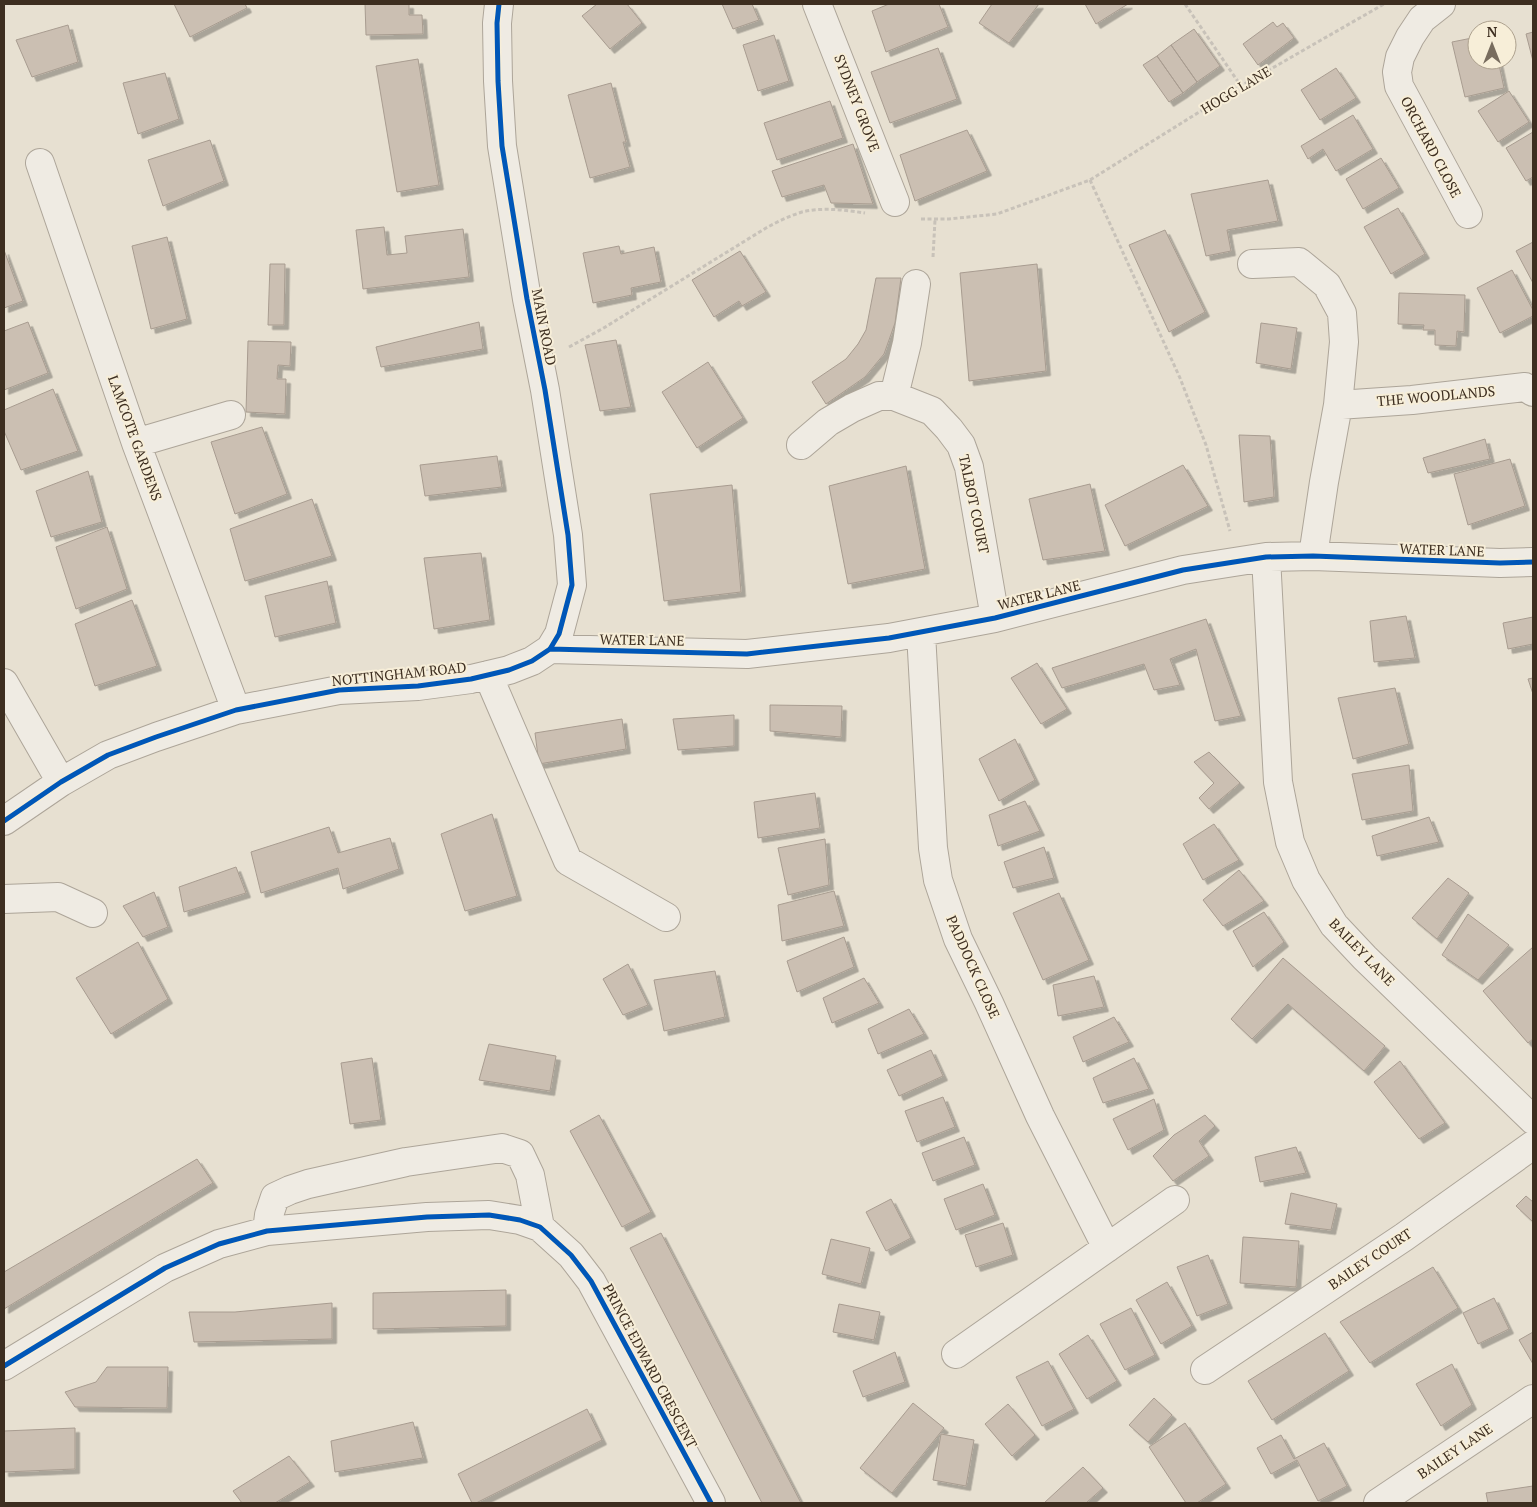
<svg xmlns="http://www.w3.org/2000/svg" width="1537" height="1507" font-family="'PT Serif',serif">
  <defs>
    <filter id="shadow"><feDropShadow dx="4.5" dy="4.5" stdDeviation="0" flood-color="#0004"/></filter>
  </defs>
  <rect width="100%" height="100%" fill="#e7e0d1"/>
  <path fill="#cbbfb2" stroke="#a89c90" filter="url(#shadow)" d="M174 4H245L247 8 190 37Z
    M365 4H409V15H422L423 34 366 35Z
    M597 4H627L642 23 610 49 582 16Z
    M722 4H752L759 20 733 29Z
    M889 4H939L948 27 886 52 872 11Z
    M992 4H1039L1009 43 979 23Z
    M1085 4H1128L1096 24Z
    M1273 22 1277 27 1283 23 1294 38 1258 65 1243 44Z
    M68 25 78 62 32 77 16 40Z
    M1194 29 1220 66 1197 82 1171 45Z
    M1533 32V61L1526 34Z
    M774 35 789 81 758 91 743 45Z
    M1477 37V60H1498L1504 88 1465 97 1452 42Z
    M1171 45 1197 82 1183 93 1157 56Z
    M938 48 957 99 890 123 871 72Z
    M1157 56 1183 93 1169 102 1143 65Z
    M418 59 439 185 397 192 376 66Z
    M1336 68 1356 98 1320 120 1301 90Z
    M165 73 179 119 138 134 123 83Z
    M611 83 626 142H623L630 167 590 178 568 95Z
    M1509 91 1529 122 1498 142 1478 111Z
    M830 101 843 138 777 160 764 123Z
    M1353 115 1373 149 1336 171 1323 149 1308 159 1301 146Z
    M967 130 987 171 915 201 900 155Z
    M1533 132V177L1526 181 1506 148Z
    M210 140 224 181 163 206 148 160Z
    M853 144 873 204 831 203 824 185 782 197 772 171Z
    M1381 158 1399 188 1363 209 1346 179Z
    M1268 180 1278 221 1227 230 1231 251 1206 256 1191 194Z
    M1398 208 1425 254 1391 274 1364 227Z
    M384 227 387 255 407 253 405 236 463 229 469 277 363 289 356 230Z
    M1165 230 1205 312 1169 332 1129 245Z
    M167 237 187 319 151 329 132 246Z
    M1533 242V283L1516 251Z
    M619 246 621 254 654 247 661 282 631 288 632 295 593 303 583 253Z
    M4 250 23 301 4 308Z
    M740 251 766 292 742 306 739 301 714 317 692 280Z
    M270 264H285L284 325H268Z
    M1037 264 1046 371 969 381 960 273Z
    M1512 270 1533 310V316L1500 333 1477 288Z
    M876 278H901L895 323 884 354 865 377 826 404 812 382 846 359 858 344 866 330Z
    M1399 293 1465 295 1464 332 1457 331 1456 346 1435 345V330H1423L1424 325 1398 324Z
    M28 322 48 373 4 390V331Z
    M479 322 483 349 381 367 376 347Z
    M1261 323 1297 328 1291 369 1256 363Z
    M616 340 631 407 600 411 585 345Z
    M248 341 291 342 290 366 278 365 277 379H286L285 414 246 412Z
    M708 362 743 418 697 448 662 392Z
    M53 389 78 451 21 470 4 431V410Z
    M262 427 287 494 235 514 211 442Z
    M1239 435 1270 436 1274 497 1244 502Z
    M1485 439 1490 459 1428 473 1423 458Z
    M497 456 502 487 425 496 420 465Z
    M1510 459 1525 506 1468 525 1454 474Z
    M1183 465 1208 506 1125 546 1105 505Z
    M906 466 925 569 848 584 829 486Z
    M88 471 102 522 51 537 36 491Z
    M1090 484 1105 551 1043 560 1029 499Z
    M732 485 741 592 664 601 650 494Z
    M312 499 332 556 245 581 230 529Z
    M107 527 127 589 76 609 56 547Z
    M481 553 490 620 434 629 424 558Z
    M327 581 336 623 275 637 265 596Z
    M132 600 157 666 95 686 75 624Z
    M1406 616 1415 658 1374 662 1370 621Z
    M1533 617V644L1508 649 1503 623Z
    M1206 619 1241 716 1215 721 1196 649 1170 659 1180 685 1154 690 1144 664 1062 688 1052 668Z
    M1037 663 1067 709 1041 724 1011 678Z
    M1533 678V694L1528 679Z
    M1395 688 1409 744 1353 759 1338 698Z
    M770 705 842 706 841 737 770 731Z
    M734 715V746L678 750 673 719Z
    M622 719 626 749 539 764 535 733Z
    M1015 739 1035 780 999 801 979 759Z
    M1209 752 1240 783 1209 809 1199 798 1214 783 1194 762Z
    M1409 765 1413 811 1362 820 1352 774Z
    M815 793 820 828 758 838 754 802Z
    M1025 801 1040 831 998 846 989 815Z
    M492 814 517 896 465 911 441 834Z
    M1429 817 1439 842 1377 856 1372 836Z
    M1214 824 1239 860 1203 880 1183 844Z
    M329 827 338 853 390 838 399 869 343 889 338 868 261 893 251 852Z
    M825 839 829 885 788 895 778 848Z
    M1044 847 1054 878 1013 888 1004 862Z
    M236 867 246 893 184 912 179 887Z
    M1239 870 1264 901 1223 926 1203 900Z
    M1448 878 1469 893 1437 939 1412 918Z
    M834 891 844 926 782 941 778 905Z
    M154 892 168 927 143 937 123 906Z
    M1059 893 1089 960 1043 980 1013 913Z
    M1264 912 1284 942 1253 967 1233 931Z
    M1468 914 1509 945 1478 980 1442 955Z
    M844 937 854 967 797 992 787 961Z
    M138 942 168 999 111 1034 76 978Z
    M1533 947V1039L1528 1043 1483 991Z
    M1283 958 1385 1046 1364 1071 1288 1004 1252 1039 1231 1019Z
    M628 964 648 1005 623 1015 603 979Z
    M715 971 725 1017 664 1031 654 980Z
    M1094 976 1104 1007 1058 1016 1053 985Z
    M864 978 879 1003 832 1023 823 998Z
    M909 1009 924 1034 878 1054 868 1029Z
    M1114 1017 1129 1042 1083 1062 1073 1037Z
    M489 1044 556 1056 550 1091 479 1080Z
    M931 1050 943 1076 899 1096 887 1070Z
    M372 1058 381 1120 350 1124 341 1063Z
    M1134 1058 1149 1089 1103 1103 1093 1078Z
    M1400 1061 1445 1123 1419 1139 1374 1082Z
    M943 1097 955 1127 917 1142 905 1111Z
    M1154 1099 1164 1130 1128 1150 1113 1119Z
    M599 1115 651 1212 622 1227 570 1131Z
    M1205 1115 1215 1126 1199 1141 1209 1156 1173 1181 1153 1156 1174 1135Z
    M964 1137 975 1165 933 1181 922 1153Z
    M1296 1147 1306 1173 1260 1182 1255 1157Z
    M197 1159 213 1183 4 1309V1272Z
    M983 1184 995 1215 956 1230 944 1199Z
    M1291 1193 1337 1204 1331 1230 1285 1224Z
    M1526 1196 1533 1202V1222L1516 1206Z
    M891 1199 911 1238 886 1251 866 1212Z
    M1003 1223 1013 1255 976 1267 965 1235Z
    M661 1233 801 1503H762L630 1248Z
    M1243 1237 1299 1241 1296 1287 1240 1283Z
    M831 1239 870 1248 861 1284 822 1274Z
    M1208 1255 1228 1304 1197 1316 1177 1267Z
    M1433 1267 1458 1308 1370 1363 1340 1322Z
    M1167 1282 1192 1326 1161 1344 1136 1300Z
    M506 1290V1326L373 1329V1293Z
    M1494 1298 1509 1329 1478 1344 1463 1313Z
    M332 1303V1339L194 1342 189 1312H235Z
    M839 1304 880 1312 874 1340 833 1332Z
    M1131 1308 1155 1355 1125 1370 1100 1324Z
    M1533 1332V1364L1519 1340Z
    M1325 1333 1349 1371 1272 1420 1248 1381Z
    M1088 1335 1117 1381 1087 1399 1059 1354Z
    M895 1352 905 1382 863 1397 853 1371Z
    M1048 1361 1074 1409 1042 1426 1016 1377Z
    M1452 1364 1472 1405 1441 1426 1416 1384Z
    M107 1367H168L167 1408 75 1407 65 1392 96 1382Z
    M1154 1398 1172 1415 1148 1442 1129 1425Z
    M913 1403 944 1428 892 1493 860 1468Z
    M1008 1404 1035 1435 1012 1456 985 1424Z
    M587 1409 602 1440 476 1503H472L458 1474Z
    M413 1422 423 1458 335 1472 331 1441Z
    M1185 1423 1226 1484 1197 1503H1186L1149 1447Z
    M75 1428V1469L4 1472V1431Z
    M941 1434 974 1440 966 1486 933 1480Z
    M1281 1435 1294 1459 1324 1443 1347 1486 1318 1501 1297 1460 1271 1474 1257 1448Z
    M289 1456 310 1482 275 1503H242L233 1491Z
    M1083 1467 1103 1488 1086 1503H1044Z
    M1533 1486V1503H1488L1486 1493Z"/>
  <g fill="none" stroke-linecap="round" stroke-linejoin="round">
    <defs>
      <path id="minor" d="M817 4 895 202
        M1441 4 1422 19 1410 37 1400 57 1397 72 1399 86 1468 214
        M40 163 136 443 236 710
        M1252 264 1299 262 1327 285 1342 313 1344 342 1338 405 1324 482 1313 556
        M894 396 907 343 916 284
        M1338 405 1412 400 1525 387 1533 392
        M136 443 231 415
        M801 445 828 422 852 408 879 396H894L932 411 949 429 961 445 969 467 995 618
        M1266 557 1278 782 1290 842 1306 880 1334 925 1365 958 1533 1120
        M921 633 933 848 938 880 958 939 989 1003 1040 1116 1107 1248
        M550 649 747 654 889 638 995 618 1183 570 1266 557 1313 556 1500 563 1533 562
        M488 675 568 861 666 917
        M4 683 61 782
        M4 821 61 782 108 755 156 737 236 710 339 690 418 686 471 679 509 670 532 661 550 649 559 634 572 585 568 535 545 390 527 299 502 146 498 81 497 23 499 4
        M4 899 58 897 93 913
        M267 1231 269 1215 275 1197 290 1190 308 1184 406 1162 502 1148 520 1154 530 1175 540 1227
        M956 1354 1175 1200
        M4 1366 165 1268 219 1244 267 1231 427 1217 489 1215 520 1220 540 1227 571 1255 591 1281 711 1503
        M1205 1370 1404 1237 1533 1145
        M1378 1503 1533 1399"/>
    </defs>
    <use href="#minor" stroke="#ada599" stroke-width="30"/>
    <path stroke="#c8c2b9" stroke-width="3" stroke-dasharray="4 2.5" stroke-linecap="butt" d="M1185 4 1241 86
      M1090 180 1180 378 1206 445 1230 531
      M921 219H949L997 214 1090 180 1241 86 1384 4
      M933 257 935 220
      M569 347 602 329 766 228C777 222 789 216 802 212 822 207 845 210 865 213"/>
    <use href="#minor" stroke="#efebe3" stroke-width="28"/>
    <defs>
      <path id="cycleway" d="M550 649 747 654 889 638 995 618 1183 570 1266 557 1313 556 1500 563 1533 562
        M4 821 61 782 108 755 156 737 236 710 339 690 418 686 471 679 509 670 532 661 550 649 559 634 572 585 568 535 545 390 527 299 502 146 498 81 497 23 499 4
        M4 1366 165 1268 219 1244 267 1231 427 1217 489 1215 520 1220 540 1227 571 1255 591 1281 711 1503"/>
    </defs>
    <use href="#cycleway" stroke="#f7eed8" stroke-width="8"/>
    <use href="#cycleway" stroke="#0057b8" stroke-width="5"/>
  </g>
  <g text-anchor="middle" stroke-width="4" stroke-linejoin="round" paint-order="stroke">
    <g font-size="14" fill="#3d2e20" stroke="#f7eed8">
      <text transform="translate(1236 90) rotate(-31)" y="5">HOGG LANE</text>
      <text transform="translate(857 103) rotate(69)" y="5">SYDNEY GROVE</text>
      <text transform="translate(1431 147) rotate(62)" y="5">ORCHARD CLOSE</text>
      <text transform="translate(544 327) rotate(79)" y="5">MAIN ROAD</text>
      <text transform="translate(1436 396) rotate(-5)" y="5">THE WOODLANDS</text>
      <text transform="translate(135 438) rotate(70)" y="5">LAMCOTE GARDENS</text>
      <text transform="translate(974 504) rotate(78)" y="5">TALBOT COURT</text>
      <text transform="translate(1442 550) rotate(2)" y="5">WATER LANE</text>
      <text transform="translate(1039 595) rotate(-14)" y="5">WATER LANE</text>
      <text transform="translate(642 640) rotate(1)" y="5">WATER LANE</text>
      <text transform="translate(399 674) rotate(-6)" y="5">NOTTINGHAM ROAD</text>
      <text transform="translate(1362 952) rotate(46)" y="5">BAILEY LANE</text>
      <text transform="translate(973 967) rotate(66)" y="5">PADDOCK CLOSE</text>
      <text transform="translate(1370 1259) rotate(-34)" y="5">BAILEY COURT</text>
      <text transform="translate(650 1366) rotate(62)" y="5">PRINCE EDWARD CRESCENT</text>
      <text transform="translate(1455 1451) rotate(-34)" y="5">BAILEY LANE</text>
    </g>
  </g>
  <rect width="1537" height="1507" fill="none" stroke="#3d2e20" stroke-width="10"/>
  <g transform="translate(1492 45)"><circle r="24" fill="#f7eed8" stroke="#ada18e"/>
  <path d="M0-4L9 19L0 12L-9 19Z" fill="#786c5e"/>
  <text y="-8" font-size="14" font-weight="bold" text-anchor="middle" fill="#3d2e20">N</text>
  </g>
</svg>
